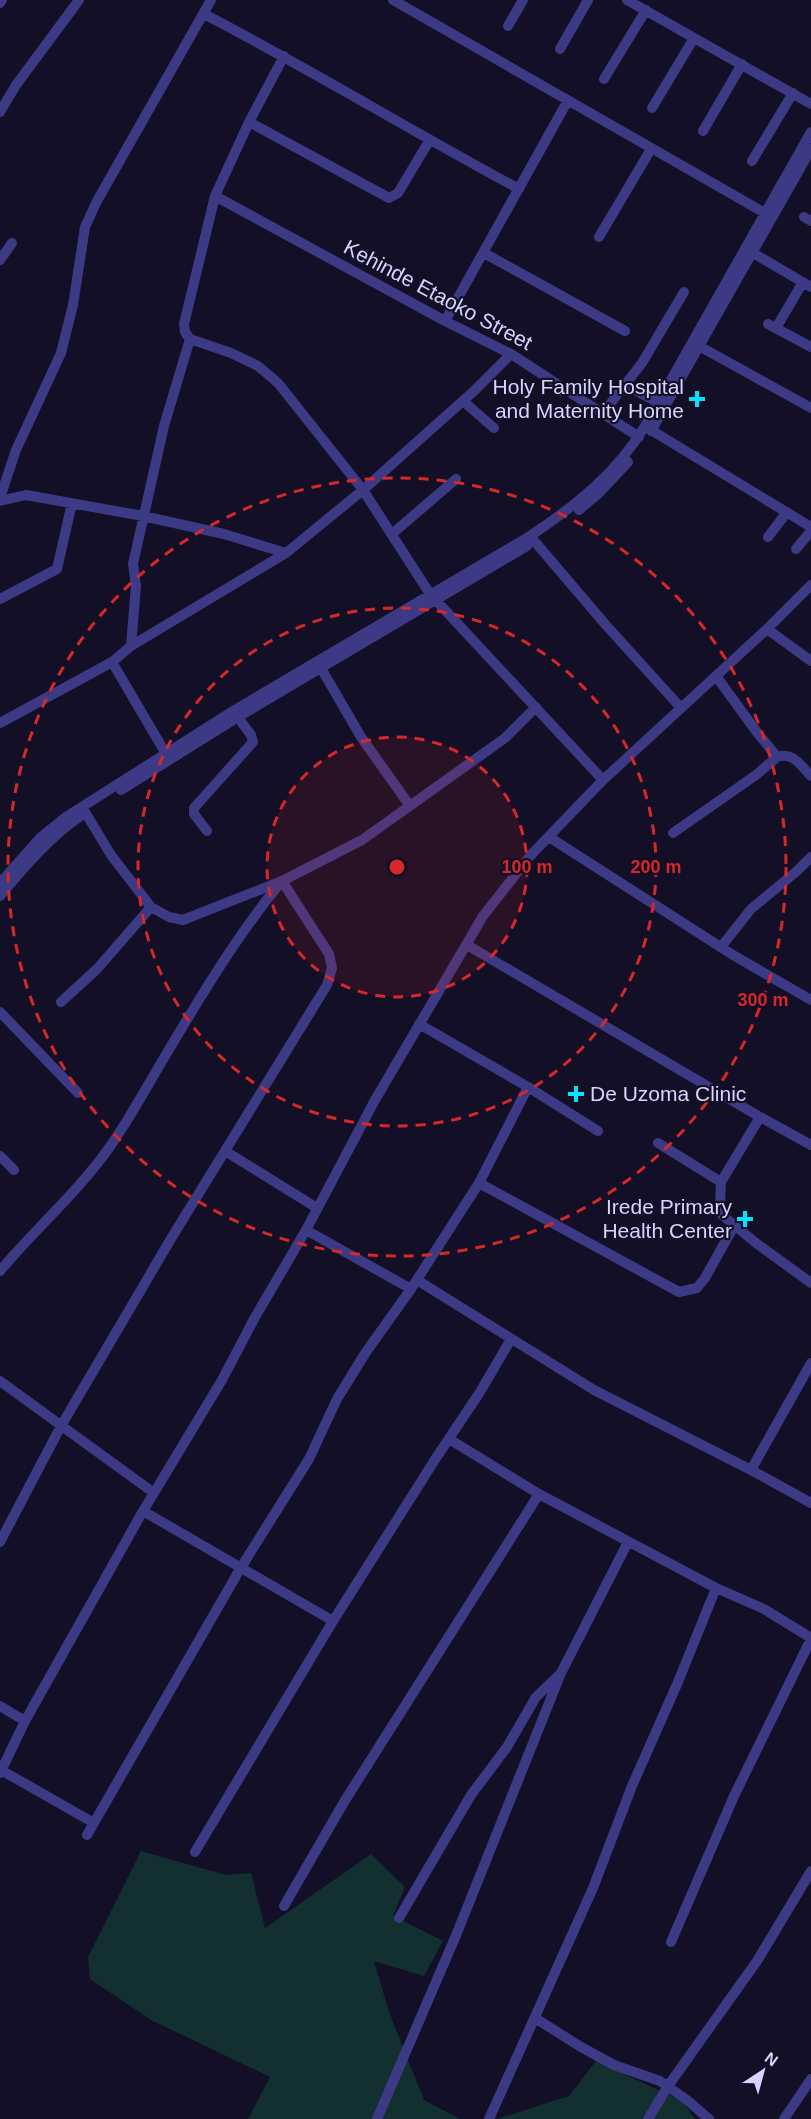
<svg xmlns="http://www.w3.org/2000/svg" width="811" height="2119" font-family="Arial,sans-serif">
  <rect width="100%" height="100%" fill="#130f26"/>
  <path fill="#12302f" d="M141 1851 226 1875 251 1873 265 1928 371 1854 405 1887 393 1916 443 1941 424 1976 374 1961 389 2012 424 2100 460 2119H248L270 2077 151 2020 90 1979 88 1957Z
    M596 2061 682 2101 695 2119H497L569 2096Z"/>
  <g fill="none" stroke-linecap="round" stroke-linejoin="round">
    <path stroke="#3d3a85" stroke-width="10" d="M393 0 770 216
      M627 0 811 104
      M0 3 2 0
      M204 14C310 69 413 132 519 189
      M508 26 523 0
      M560 49 588 0
      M284 56 249 122 215 196 184 324 185 332 190 339 231 353 258 366 278 383 363 490 430 594 603 780
      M604 79 646 10
      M652 108 694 38
      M0 112 16 85 79 0
      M249 122 389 198 398 193 429 141
      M703 131 742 64
      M752 161 793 93
      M215 196 445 321 511 354 639 437
      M804 217 811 221
      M599 237 651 149
      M484 253 625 331
      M753 253 811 287
      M0 260 12 243
      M445 321 567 102
      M768 324 811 347
      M776 328 803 282
      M699 346 811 408
      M625 385 665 406
      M463 401 494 428
      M603 413 642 363 684 292
      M651 430 811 527
      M651 431 811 149
      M0 498 16 450 61 353 73 305 85 227 97 201 211 0
      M0 501 26 495 143 516 224 534 286 553
      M579 510 599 493 628 462
      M392 534 456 479
      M530 536 605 624 681 708
      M768 537 787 512
      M796 549 811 531
      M0 599 57 569 72 503
      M767 629 811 661
      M131 646 136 586 133 564 164 426 190 339
      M112 662 169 759
      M318 663 361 737 410 806
      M716 676 756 731 777 757C793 751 801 766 811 776
      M0 723 112 662 131 646 286 553 363 490 474 391 511 354
      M121 790 238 717 527 546
      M82 807 111 855 151 907 169 917 183 920 282 881 362 840 505 738 536 707
      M207 831 194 814V808L253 742 251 735 234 712
      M673 833 756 775 777 757
      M549 837 733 955 811 1000
      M0 883 40 838 66 817 233 711 530 536C575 506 617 473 645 426L811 132
      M0 896C25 866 50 837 82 815
      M467 945 760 1117 811 1145
      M721 947 751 909 797 871 811 857
      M61 1002 97 969 151 907
      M0 1012 78 1093
      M419 1024 528 1087 598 1131
      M760 1117 721 1182 720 1206 722 1215 756 1243 811 1283
      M658 1143 721 1182
      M225 1151 317 1208
      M0 1156 14 1170
      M479 1183 679 1292 697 1288 705 1278 734 1226
      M306 1230 411 1289
      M0 1271C35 1229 77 1193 109 1148 129 1120 146 1088 164 1058 199 999 236 937 280 883
      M417 1280 594 1390 751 1470 811 1503
      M0 1381 154 1493 143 1511 333 1621
      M449 1439 539 1494 716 1588 764 1609 811 1638
      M751 1470 811 1363
      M154 1493 222 1380 254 1319 306 1230 375 1100 483 916 530 856 603 780 767 629 811 585
      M0 1542 61 1426 172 1237 327 985 332 968 329 954 282 881
      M0 1706 25 1721
      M1 1770 94 1823
      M0 1773 25 1721 143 1511
      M87 1835 240 1569 309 1459 337 1399 366 1352 411 1289 479 1183 528 1087
      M195 1852 333 1621 436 1458 480 1392 511 1339
      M284 1906 344 1802 539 1494
      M399 1918 471 1795 507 1747 536 1697 561 1673 628 1542
      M671 1942 734 1796 811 1639
      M535 2018 581 2047 614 2065 660 2081 687 2100 709 2119
      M377 2119 457 1933 561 1673
      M489 2119 593 1888 632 1786 678 1682 716 1588
      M648 2119 668 2086 757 1961 811 1871
      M784 2119 811 2079"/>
  </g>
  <circle cx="397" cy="867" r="130" fill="#d62828" fill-opacity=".12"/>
  <g fill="none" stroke="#d62828" stroke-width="3" stroke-dasharray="10 8">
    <circle cx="397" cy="867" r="130"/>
    <circle cx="397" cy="867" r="259"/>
    <circle cx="397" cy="867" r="389"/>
  </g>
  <g fill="#00e5ff" stroke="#130f26" stroke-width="2">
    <path d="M694 390h6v6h6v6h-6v6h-6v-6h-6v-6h6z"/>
    <path d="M573 1085h6v6h6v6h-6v6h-6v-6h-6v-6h6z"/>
    <path d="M742 1210h6v6h6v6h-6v6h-6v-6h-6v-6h6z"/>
  </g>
  <g text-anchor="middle" stroke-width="4.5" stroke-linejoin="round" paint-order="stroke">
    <g font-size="21" fill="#d9d4ff" stroke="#130f26">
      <text transform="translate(438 295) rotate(28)" y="7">Kehinde Etaoko Street</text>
    </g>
    <g font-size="21" fill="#d9d4ff" stroke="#130f26" text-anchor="end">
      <text x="684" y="394">Holy Family Hospital<tspan x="684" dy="24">and Maternity Home</tspan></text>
      <text x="590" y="1101" text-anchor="start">De Uzoma Clinic</text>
      <text x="732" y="1214">Irede Primary<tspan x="732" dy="24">Health Center</tspan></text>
    </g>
  </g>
  <circle cx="397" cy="867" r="9" fill="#d62828" stroke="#130f26" stroke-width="3"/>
  <g font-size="18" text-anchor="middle" font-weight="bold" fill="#d62828" stroke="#130f26" stroke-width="4.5" stroke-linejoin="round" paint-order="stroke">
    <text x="527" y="873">100 m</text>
    <text x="656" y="873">200 m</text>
    <text x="763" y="1006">300 m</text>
  </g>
  <g transform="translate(763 2071) rotate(36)" stroke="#130f26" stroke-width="4.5" paint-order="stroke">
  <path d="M0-4.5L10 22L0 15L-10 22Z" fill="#d9d4ff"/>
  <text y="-9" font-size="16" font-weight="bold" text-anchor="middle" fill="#d9d4ff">N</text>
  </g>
</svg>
